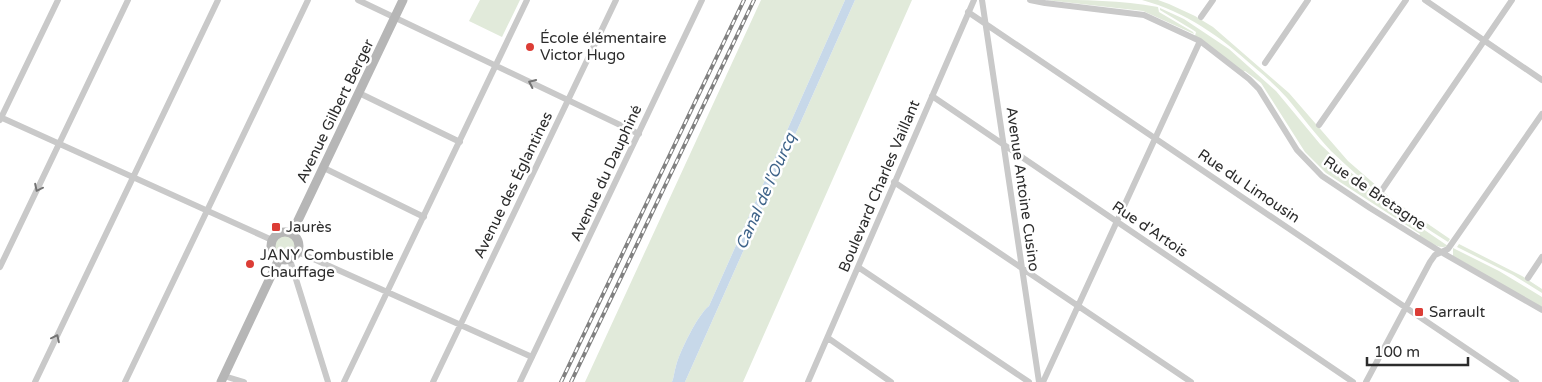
<svg xmlns="http://www.w3.org/2000/svg" width="1542" height="382" font-family="'Varela Round',sans-serif">
  <rect width="100%" height="100%" fill="#fff"/>
  <path fill="#e1eada" d="M480 0H520L502 37 469 21Z
    M761 0H845L709 306C698 314 679 353 676 366 674 372 674 377 672 382H585Z
    M855 0H912L743 382H685Z
    M1046 0C1084 0 1121 0 1158 7L1159 12 1193 32 1194 34 1143 11Z
    M1142 0H1158L1169 4 1195 16 1213 27 1289 93 1348 161 1393 200 1450 239 1448 242C1406 216 1366 185 1331 151 1315 134 1302 116 1287 98 1277 87 1266 77 1254 67 1221 37 1186 12 1142 0Z
    M1160 8 1184 19 1229 49 1276 91 1320 144 1343 166 1404 216 1448 246C1438 250 1428 241 1419 236L1420 234 1326 173 1305 152 1261 83 1245 71 1243 72 1195 36 1196 32 1193 30 1160 10Z
    M273 246a12 12 0 1 1 24 0a12 12 0 1 1-24 0Z
    M1459 244 1522 276 1542 289V293L1513 275 1457 247Z
    M1453 248 1499 271 1542 297V308L1453 256Z"/>
  <path fill="#c7d8e9" d="M845 0H855L685 382H672C674 377 674 372 676 366 679 353 698 314 709 306Z"/>
  <g fill="none" stroke-linecap="round" stroke-linejoin="round">
    <path stroke="#c9c9c9" stroke-width="6" d="M358 0 639 134
      M982 0 1039 382
      M1030 0 1045 3 1144 15 1200 41 1249 79 1259 89 1297 150 1322 176 1370 208 1441 252 1542 310
      M1425 0 1542 80
      M968 12 1516 382
      M1201 17 1213 0
      M1265 63 1308 0
      M359 93 460 142
      M932 96 1353 382
      M0 117 272 240
      M0 120 58 0
      M1319 125 1406 0
      M324 168 424 217
      M894 182 1191 382
      M1382 190 1512 0
      M298 252 532 357
      M290 260 328 382
      M0 267 128 0
      M858 267 1029 382
      M1528 278 1542 257
      M828 338 891 382
      M224 376 244 382
      M35 382 218 0
      M125 382 308 0
      M344 382 527 0
      M433 382 616 0
      M520 382 702 0
      M808 382 974 0
      M1043 382 1200 41
      M1366 382 1430 262 1435 255 1448 249 1542 114"/>
    <path stroke="#b6b6b6" stroke-width="9" d="M271 246a14 14 0 1 1 28 0a14 14 0 1 1-28 0Z
      M292 233 403 0
      M221 382 279 259"/>
    <defs>
      <path id="rail" d="M561 382 744 0
        M571 382 754 0"/>
    </defs>
    <use href="#rail" stroke="#818181" stroke-width="4"/>
    <use href="#rail" stroke="#fff" stroke-width="2" stroke-dasharray="5.5" stroke-linecap="butt"/>
  </g>
  <defs><path id="oneway-chevron" d="M-2-3.5L2.5 0L-2 3.5" fill="none" stroke-width="1.6" stroke-linecap="round" stroke-linejoin="round" transform="scale(1.25)"/></defs>
  <g stroke="#737373">
    <use href="#oneway-chevron" transform="translate(532 83) rotate(-155)"/>
    <use href="#oneway-chevron" transform="translate(38 188) rotate(116)"/>
    <use href="#oneway-chevron" transform="translate(56 338) rotate(-64)"/>
  </g>
  <g fill="#dc3d36" stroke="#fff" stroke-width="2">
    <circle cx="530" cy="47" r="5"/>
    <rect x="271" y="222" width="10" height="10" rx="2.5"/>
    <circle cx="250" cy="264" r="5"/>
    <rect x="1414" y="307" width="10" height="10" rx="2.5"/>
  </g>
  <g text-anchor="middle" stroke-width="5" stroke-linejoin="round" paint-order="stroke">
    <g font-size="15" fill="#2c2c2c" stroke="#fff" text-anchor="start">
      <text x="540" y="43">École élémentaire<tspan x="540" dy="17">Victor Hugo</tspan></text>
      <text x="286" y="232">Jaurès</text>
      <text x="260" y="260">JANY Combustible<tspan x="260" dy="17">Chauffage</tspan></text>
      <text x="1429" y="317">Sarrault</text>
    </g>
    <g font-size="15" fill="#2c2c2c" stroke="#fff">
      <text transform="translate(335 111) rotate(-64)" y="5">Avenue Gilbert Berger</text>
      <text transform="translate(606 173) rotate(-65)" y="5">Avenue du Dauphiné</text>
      <text transform="translate(513 185) rotate(-64)" y="5">Avenue des Églantines</text>
      <text transform="translate(879 186) rotate(-67)" y="5">Boulevard Charles Vaillant</text>
      <text transform="translate(1249 186) rotate(34)" y="5">Rue du Limousin</text>
      <text transform="translate(1023 189) rotate(82)" y="5">Avenue Antoine Cusino</text>
      <text transform="translate(1375 193) rotate(34)" y="5">Rue de Bretagne</text>
      <text transform="translate(1150 229) rotate(34)" y="5">Rue d'Artois</text>
    </g>
    <g font-size="16" font-style="italic" fill="#3f648a" stroke="#fff">
      <text transform="translate(765 191) rotate(-66)" y="6">Canal de l'Ourcq</text>
    </g>
  </g>
  <path d="M1367 357v8h101v-8" fill="none" stroke="#2c2c2c" stroke-width="2.5"/>
  <text x="1374" y="357" font-size="15" fill="#2c2c2c" stroke="#ffffff" stroke-width="4" paint-order="stroke">100 m</text>
</svg>
